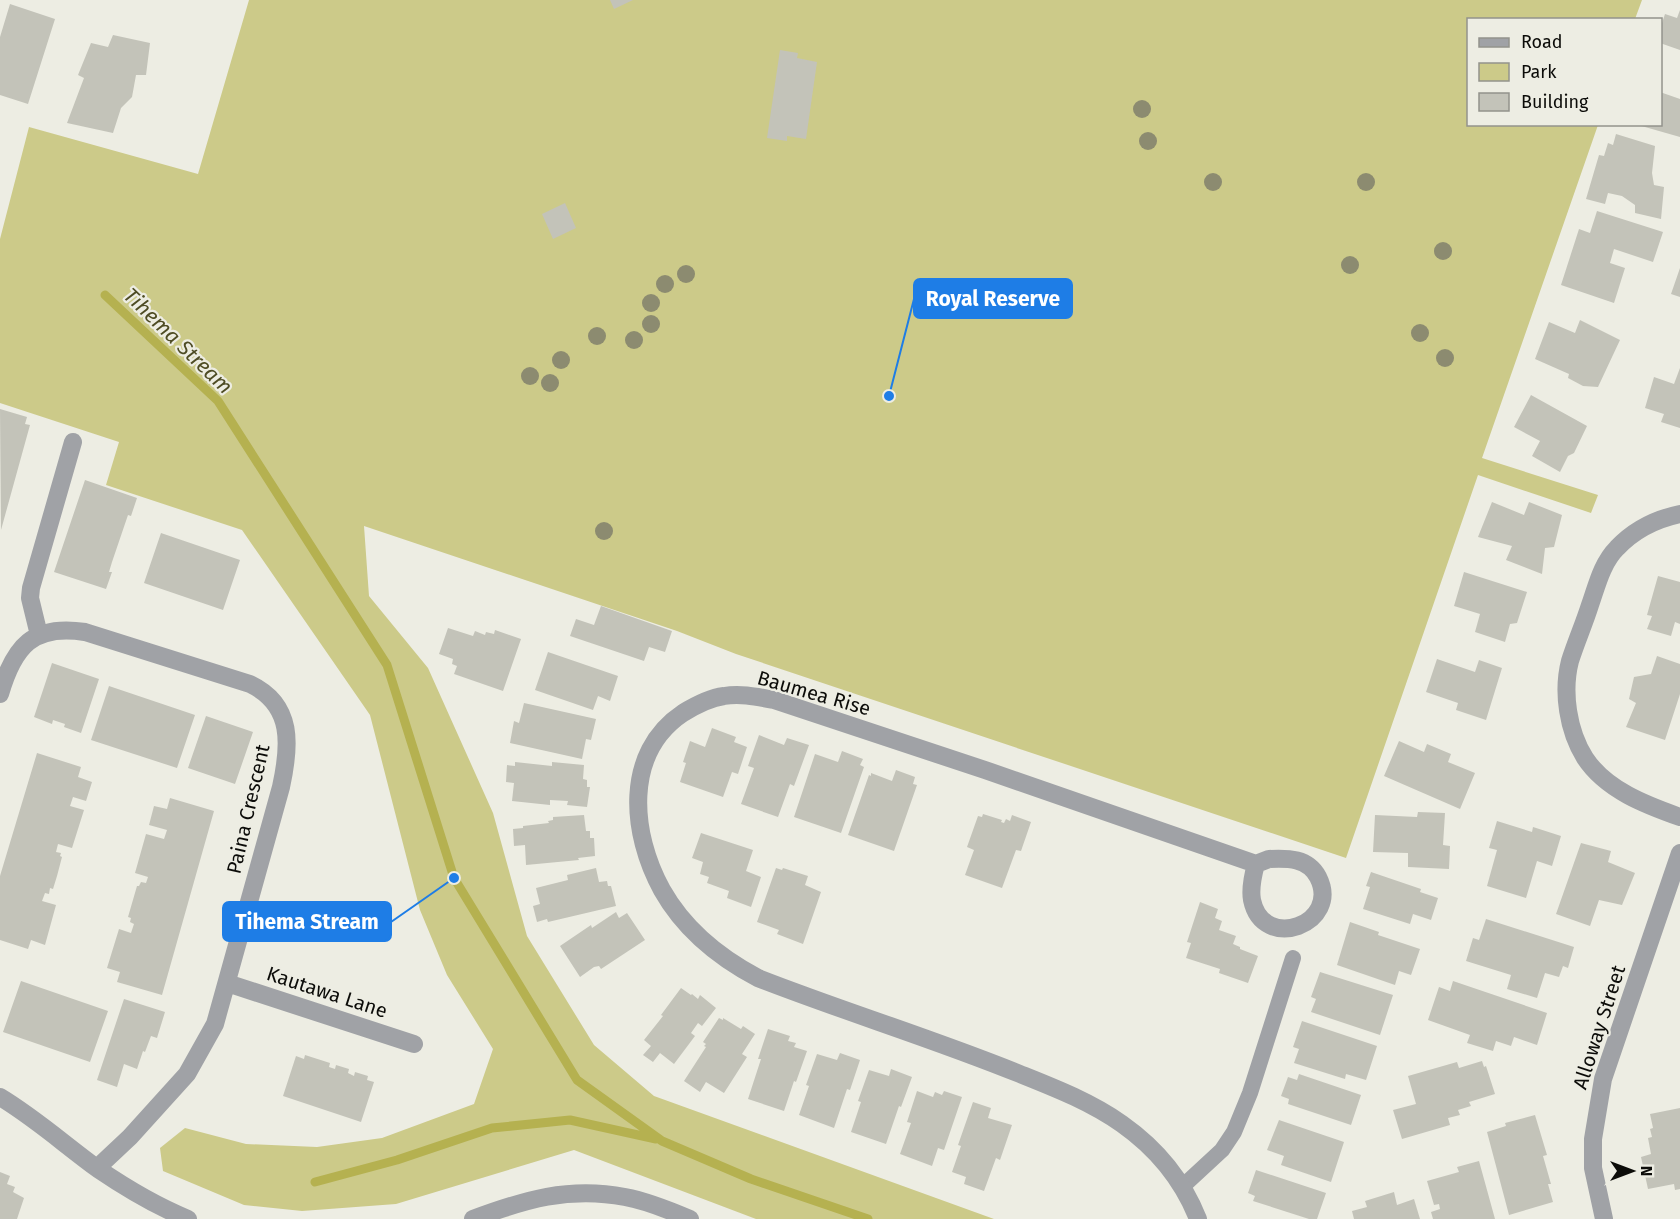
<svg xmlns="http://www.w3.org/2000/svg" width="1680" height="1219" font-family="'Fira Sans',sans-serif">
  <rect width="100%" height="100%" fill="#edede3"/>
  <path fill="#ccca89" d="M249 0H1642L1635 19 1468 20V124L1598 125 1482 458 1598 495 1591 513 1478 475 1346 858 736 654 677 631 364 526 369 596 428 668 493 813 527 936 594 1045 654 1096 994 1219H756L574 1150 396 1204 302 1211 244 1205 163 1171 160 1148 185 1128 246 1144 317 1147 382 1138 474 1104 493 1049 447 975 420 910 370 715 242 530 106 485 119 442 0 403V239L29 127 198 174Z"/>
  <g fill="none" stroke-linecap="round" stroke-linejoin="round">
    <path stroke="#b5b150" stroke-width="9" d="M105 295 218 401 387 665 454 878 577 1080 662 1141 751 1179 868 1219
      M315 1182 397 1160 492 1128 570 1120 656 1139"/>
  </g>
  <path fill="#c3c3b9" d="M610 0H633L614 9Z
    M10 4 55 19 28 104 0 95V37Z
    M1680 10V50L1660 43V29L1665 14 1677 18Z
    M113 35 150 43 146 75H136L132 97 121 108 113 133 67 123 84 78 78 75 91 43 108 47Z
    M780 50 798 53 797 58 817 62 806 139 787 136V141L767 138Z
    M1660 92 1680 99V137L1638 125 1660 124Z
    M1616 134 1655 146 1652 173 1654 185 1664 187 1661 219 1635 213V205L1622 196 1608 193 1605 204 1586 199 1599 155 1604 156 1608 143 1613 145Z
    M565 203 576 228 553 239 542 214Z
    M1597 211 1663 232 1653 262 1614 249 1610 263 1625 268 1614 303 1561 285 1579 229 1590 233Z
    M1680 268V297L1671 294Z
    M1580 320 1620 340 1598 387 1583 386 1568 378 1569 374 1535 359 1549 322 1575 333Z
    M1680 368V428L1661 422 1664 414 1645 408 1654 377 1674 384Z
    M1531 395 1587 426 1574 453 1568 456 1560 472 1532 456 1540 441 1514 427Z
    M0 409 27 417 25 424 30 425 1 530Z
    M85 480 137 498 131 516 128 515 112 562 109 572H112L106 589 54 572Z
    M1492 502 1524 515 1529 502 1562 515 1554 547 1545 548 1542 574 1506 560 1512 546 1478 537Z
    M161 533 240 560 223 610 144 583Z
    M1464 572 1527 592 1517 623 1510 624 1505 642 1475 632 1480 614 1454 606Z
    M1658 576 1680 582V624L1675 622 1671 636 1647 629 1652 616 1647 615Z
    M601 606 672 631 665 652 649 647 644 661 570 636 576 619 594 625Z
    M448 628 473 636 475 631 485 635 486 632 494 634 495 630 521 639 503 691 454 674 457 666 452 664 453 659 439 654Z
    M548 652 618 676 610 701 598 696 593 710 535 690Z
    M1657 656 1680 664V694L1665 740 1626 727 1636 703 1629 699 1634 677 1651 674Z
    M1437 659 1475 672 1479 660 1502 668 1486 720 1456 710 1458 703 1426 692Z
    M52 663 99 679 81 733 64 727 65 724 53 720 52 724 34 717Z
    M109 686 195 715 177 768 91 740Z
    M524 703 596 719 591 740 586 739 582 759 510 743 514 721 519 723Z
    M206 716 253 732 235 784 188 768Z
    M712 728 736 737 734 742 747 747 738 774 732 772 723 797 680 782 686 763 683 762 690 741 705 747Z
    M759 735 784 745 787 738 809 745 794 786 790 784 778 817 741 804 754 768 748 766Z
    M1399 741 1424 752 1427 744 1451 754 1448 762 1475 773 1460 809 1384 776Z
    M842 751 863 759 860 765 864 767 841 833 794 817 815 754 838 762Z
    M37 753 81 767 78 777 92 782 86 801 73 797 70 806 84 810 72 848 58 844 56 852 61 853 60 856 62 857 57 876 53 889 50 888 49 894 45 893 42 901 56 905 45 945 31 940 28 949 0 940V876Z
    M515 762 552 766V762L584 765 583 779 587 780V787H590L587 807 567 805 568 801 550 800V805L512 801 514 783 506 782 507 765 515 766Z
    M896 770 915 777 913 784 917 785 894 851 848 835 869 775 871 776V773L892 781Z
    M170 798 214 811 162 995 117 982 120 972 107 968 119 929 131 933 134 924 130 922 131 918 128 917 137 886H139L141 882 146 883 148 877 135 873 146 834 164 839 167 830 149 825 154 806 167 809Z
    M1418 812 1445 813 1443 845 1450 846 1449 869 1408 867V853L1373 852 1375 815 1417 817Z
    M983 814 1002 820 1001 822 1004 823 1006 819 1010 821 1012 815 1031 822 1021 851 1016 850 1002 888 965 875 974 850 967 847 978 816 982 817Z
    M584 815 586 831H590V838H594L595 856 578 858 579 860 526 865 525 845 514 846 513 829 523 828V826L549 823 548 821 553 820V817Z
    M1497 821 1532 832 1533 827 1561 836 1552 866 1537 861 1526 898 1487 886 1497 850 1489 848Z
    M701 833 753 850 746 871 761 877 751 907 727 898 729 891 707 883 709 877 700 874 703 862 692 858Z
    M1581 843 1611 851 1608 862 1635 873 1622 905 1599 900 1590 926 1556 914Z
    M596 868 599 882 607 881 608 886H611L616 906 548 922 547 919 537 922 533 906 540 904 536 888 568 880 567 875Z
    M776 868 782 870 783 868 808 876 805 885 821 892 803 944 777 934 779 930 757 922Z
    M1371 872 1421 889 1420 892 1438 898 1431 920 1413 914 1410 924 1363 909 1370 887 1366 886Z
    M1200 902 1218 909 1215 918 1222 921 1219 930 1236 936 1233 944 1240 947V949L1258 956 1248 983 1219 973 1220 969 1186 958 1191 943 1187 942Z
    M616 912 619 918 627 913 645 940 601 969 599 966 594 967 580 977 560 946 591 925 592 928Z
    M1486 919 1574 947 1568 968 1563 966 1559 977 1545 973 1537 998 1507 989 1511 975 1466 961 1473 938 1479 940Z
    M1350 922 1379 932 1378 935 1420 949 1411 975 1399 971 1395 985 1337 965Z
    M1320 972 1393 995 1380 1035 1311 1012 1316 999 1311 997Z
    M21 981 108 1011 90 1062 3 1032Z
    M1453 981 1547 1013 1537 1045 1514 1037 1511 1046 1496 1041 1493 1051 1467 1043 1470 1035 1428 1020 1439 987 1450 991Z
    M681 988 691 995 692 994 698 999 700 995 716 1008 702 1026 698 1023 691 1033 695 1036 674 1064 660 1053 653 1062 643 1055 651 1046 644 1040 663 1016 661 1015Z
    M124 999 165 1012 157 1038 151 1036 145 1052 143 1051 137 1069 124 1064 117 1087 97 1080Z
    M719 1018 723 1020V1018L741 1029 743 1026 755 1034 742 1054 747 1057 724 1093 706 1082 700 1092 684 1081 706 1047 704 1046 706 1044 703 1042Z
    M1302 1021 1377 1046 1366 1080 1346 1074 1345 1079 1294 1063 1299 1049 1293 1047Z
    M768 1029 790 1036 788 1041 796 1043 794 1047 807 1051 796 1082 794 1081 784 1111 748 1099 761 1059H758Z
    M840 1053 860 1060 850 1090 847 1089 834 1128 799 1115 809 1086 806 1085 817 1054 837 1060Z
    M305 1055 330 1063 329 1067 335 1069 336 1065 349 1069 348 1073 354 1076 355 1072 368 1076 367 1080 374 1082 361 1122 283 1096 296 1056 304 1059Z
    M1482 1061 1484 1067 1486 1066 1495 1094 1469 1102 1471 1106 1458 1110 1460 1115 1448 1118 1450 1125 1402 1139 1393 1110 1416 1104 1408 1076 1457 1062 1459 1068Z
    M891 1069 912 1077 901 1107 899 1106 886 1144 851 1132 861 1102 858 1101 869 1070 889 1076Z
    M1299 1074 1361 1095 1351 1125 1288 1104 1289 1099 1281 1096 1288 1077 1297 1080Z
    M917 1091 933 1097 935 1092 942 1095 944 1091 962 1097 944 1150 938 1148 932 1166 900 1154 911 1123 907 1122Z
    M973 1102 991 1108 988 1118 1012 1125 1000 1160 996 1158 984 1191 964 1184 966 1177 952 1172 961 1146 958 1145Z
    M1680 1108V1189L1675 1190 1674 1184 1648 1189 1641 1157 1651 1154 1648 1138 1652 1137 1650 1129 1653 1128 1650 1114Z
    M1535 1115 1547 1155 1543 1156 1551 1184H1548L1553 1202 1509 1215 1487 1132 1506 1126 1505 1123Z
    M1279 1120 1344 1142 1331 1182 1281 1165 1284 1156 1267 1150Z
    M1479 1161 1495 1219H1433L1431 1212 1440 1209 1439 1204 1434 1205 1427 1181 1459 1172 1457 1167Z
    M1256 1170 1326 1193 1317 1219H1309L1253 1201 1255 1196 1248 1193Z
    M0 1172 10 1176 7 1184 15 1187 13 1192 24 1198 17 1219H0Z
    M1394 1192 1397 1205 1414 1199 1420 1219H1354L1352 1211 1367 1207 1365 1201Z"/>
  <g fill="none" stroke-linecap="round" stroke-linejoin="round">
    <path stroke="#a0a2a6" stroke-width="16" d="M1182 1187 1222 1150 1234 1132 1250 1093 1293 958"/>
    <path stroke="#a0a2a6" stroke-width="18" d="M1680 514C1656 519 1634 530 1617 548 1602 563 1597 585 1590 605 1584 624 1576 642 1570 661 1562 692 1568 731 1585 758 1606 790 1646 805 1680 817
      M39 635 30 598 31 588 73 442
      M0 694C14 646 33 624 85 632L250 684C294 705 290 746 281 787L215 1024 187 1074 130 1137 97 1168
      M1269 859C1288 858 1308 858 1318 877 1342 924 1263 953 1252 900 1250 889 1253 875 1256 864Z
      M227 983 414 1044
      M0 1097C35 1118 65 1145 98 1169 126 1188 156 1206 188 1219
      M473 1219C524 1200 569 1186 625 1197 647 1201 669 1210 690 1219
      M1198 1219C1183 1181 1156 1148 1122 1124 1091 1102 1055 1088 1020 1074 934 1039 845 1012 758 978 720 958 684 929 662 890 631 834 623 753 683 713 696 705 709 698 724 696 741 693 758 697 774 700L985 770 1256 864
      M1604 1219 1593 1168V1139L1603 1079 1680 853"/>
  </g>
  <g fill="#8c8b70">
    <circle cx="1142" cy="109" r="9"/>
    <circle cx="1148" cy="141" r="9"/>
    <circle cx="1213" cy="182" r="9"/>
    <circle cx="1366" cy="182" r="9"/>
    <circle cx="1443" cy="251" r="9"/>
    <circle cx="1350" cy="265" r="9"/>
    <circle cx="686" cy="274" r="9"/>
    <circle cx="665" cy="284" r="9"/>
    <circle cx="651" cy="303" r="9"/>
    <circle cx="651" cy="324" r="9"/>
    <circle cx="1420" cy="333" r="9"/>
    <circle cx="597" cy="336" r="9"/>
    <circle cx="634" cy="340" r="9"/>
    <circle cx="1445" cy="358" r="9"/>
    <circle cx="561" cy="360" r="9"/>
    <circle cx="530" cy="376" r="9"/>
    <circle cx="550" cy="383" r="9"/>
    <circle cx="604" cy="531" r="9"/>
  </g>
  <g text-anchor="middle" stroke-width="4.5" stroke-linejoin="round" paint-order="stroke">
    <g font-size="20" fill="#0c0c09" stroke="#edede3">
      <text transform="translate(814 693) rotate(16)" y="7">Baumea Rise</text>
      <text transform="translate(248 809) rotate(-77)" y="7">Paina Crescent</text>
      <text transform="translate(327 992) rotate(18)" y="7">Kautawa Lane</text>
      <text transform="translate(1599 1027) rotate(-72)" y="7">Alloway Street</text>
    </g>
    <g font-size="21" font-style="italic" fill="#4e4c24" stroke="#edede3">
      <text transform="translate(178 341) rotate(44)" y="7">Tihema Stream</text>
    </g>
  </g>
  <path fill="none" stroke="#1e7de6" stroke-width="2" d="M889 396L914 299M454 878L391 922"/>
  <g fill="#1e7de6" stroke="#edede3" stroke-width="2">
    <circle cx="889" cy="396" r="6"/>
    <circle cx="454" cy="878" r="6"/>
  </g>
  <g fill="#1e7de6" stroke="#1e7de6" stroke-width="2">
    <rect x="914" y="279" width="158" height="39" rx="6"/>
    <rect x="223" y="902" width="168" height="39" rx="6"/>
  </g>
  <g font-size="21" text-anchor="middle" font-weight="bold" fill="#fff">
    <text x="993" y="306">Royal Reserve</text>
    <text x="307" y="929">Tihema Stream</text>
  </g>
  <rect x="1467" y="18" width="195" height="108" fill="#edede3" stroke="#93938c" stroke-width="1.5"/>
  <rect x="1479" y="38" width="30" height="9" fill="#a0a2a6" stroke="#93938c" stroke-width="1.5"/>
  <text x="1521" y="48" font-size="18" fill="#0c0c09">Road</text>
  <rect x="1479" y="63" width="30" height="18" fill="#ccca89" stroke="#93938c" stroke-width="1.5"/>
  <text x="1521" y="78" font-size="18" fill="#0c0c09">Park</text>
  <rect x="1479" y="93" width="30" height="18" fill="#c3c3b9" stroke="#93938c" stroke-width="1.5"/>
  <text x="1521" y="108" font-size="18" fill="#0c0c09">Building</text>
  <g transform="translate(1632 1171) rotate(90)" stroke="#edede3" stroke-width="4.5" paint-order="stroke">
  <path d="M0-4.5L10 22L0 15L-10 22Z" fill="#0c0c09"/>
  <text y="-9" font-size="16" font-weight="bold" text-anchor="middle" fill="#0c0c09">N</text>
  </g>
</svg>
